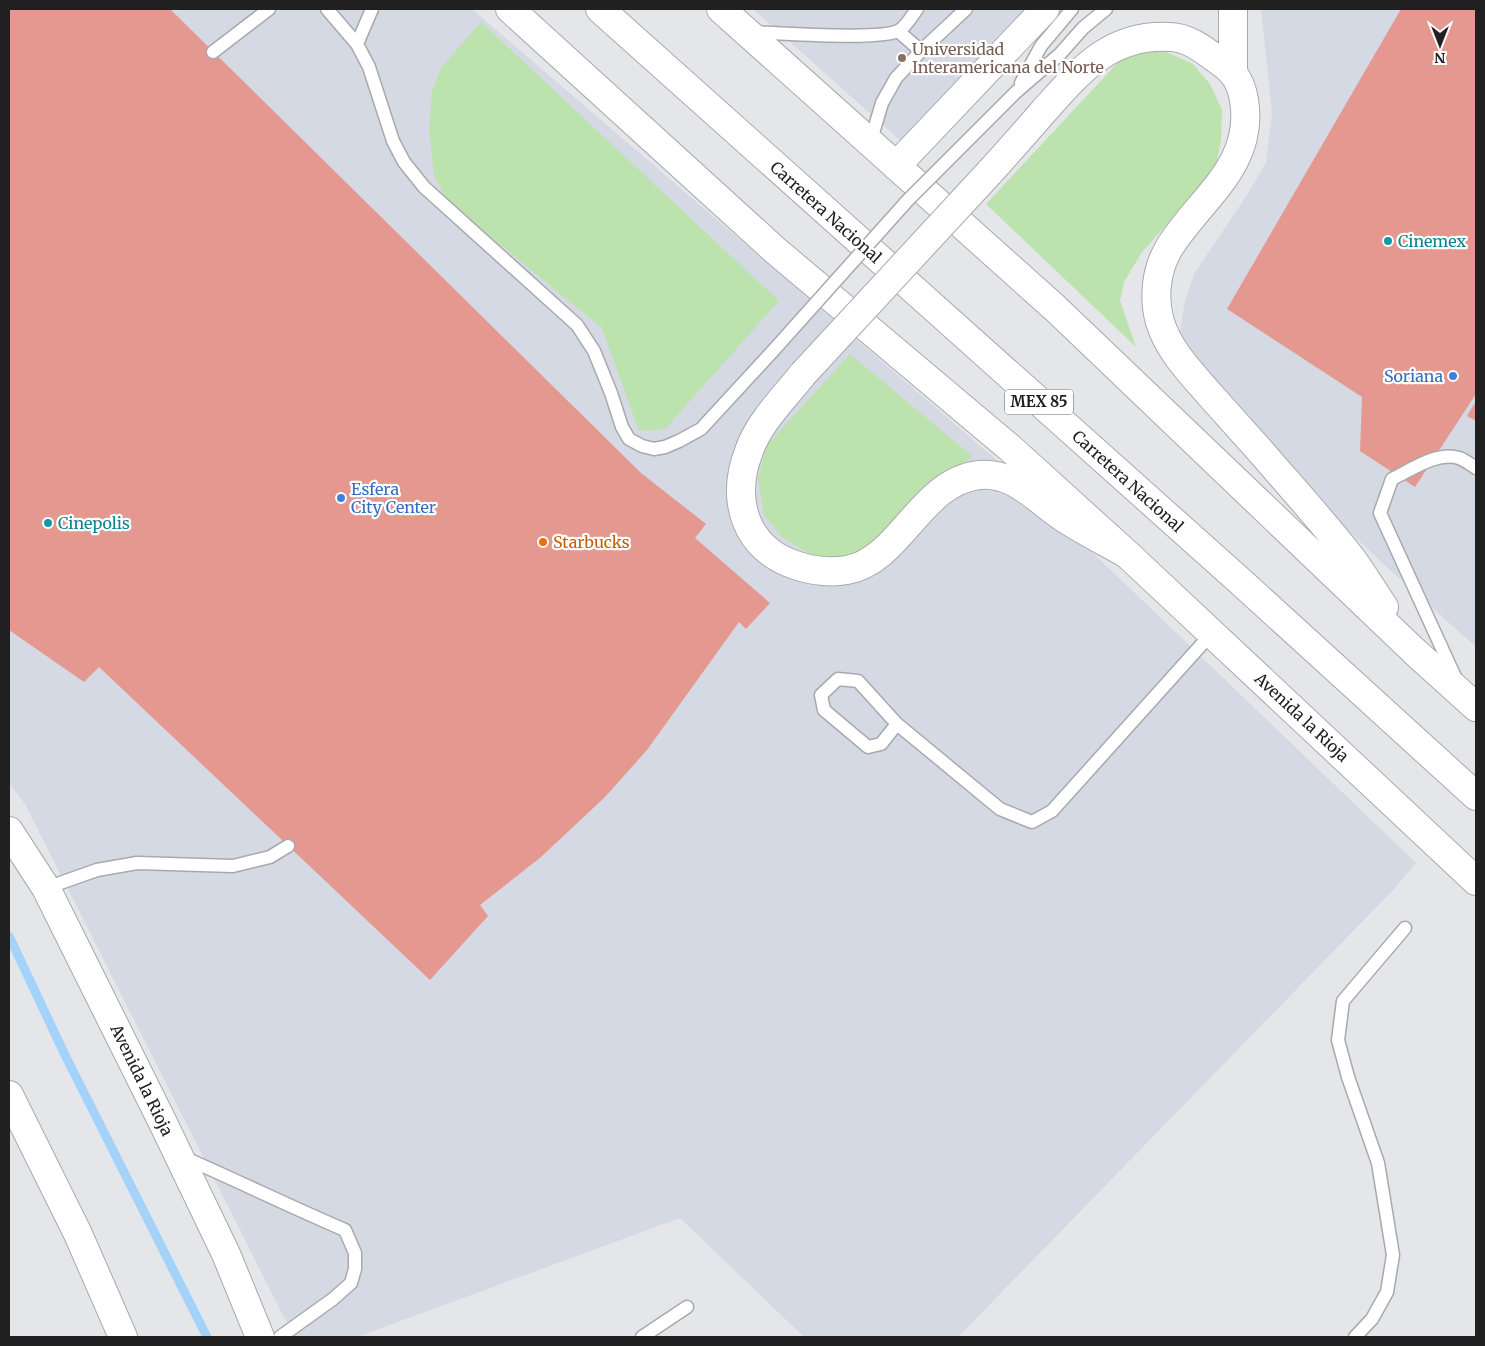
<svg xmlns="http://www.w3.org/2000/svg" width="1485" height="1346" font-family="Merriweather,serif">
  <rect width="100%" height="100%" fill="#e5e6e9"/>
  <path fill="#d5d9e3" d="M9 9H472L993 457 1416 863 1395 888 958 1337H804L680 1218 357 1337H294L25 804 9 783Z
    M753 9H1041L912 151Z
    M1261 9H1476V647L1389 569 1294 480 1186 354 1180 330 1185 301 1194 274 1243 201 1266 163 1272 113Z"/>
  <path fill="#bce2ae" d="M481 22 779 301 665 429 639 431 602 328 447 201 434 175 429 130 432 91 441 68Z
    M1162 50 1193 64 1210 84 1222 110 1221 140 1215 171 1142 252 1124 282 1120 301 1136 347 986 204 1125 55Z
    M850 354 972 456 895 532 860 555 828 560 806 552 783 538 764 515 758 479 767 445Z"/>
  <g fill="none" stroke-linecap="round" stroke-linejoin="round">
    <path stroke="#a3d3fa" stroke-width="9" d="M9 936 65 1055 207 1337"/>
  </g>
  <path fill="#e49890" d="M9 9H170L641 473 706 524 695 538 770 603 746 629 739 622 647 750 605 797 541 857 480 905 488 916 430 980 99 667 84 682 9 630Z
    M1401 9H1476V394L1415 487 1360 451 1362 397 1227 309Z
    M1476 401V421L1467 416Z"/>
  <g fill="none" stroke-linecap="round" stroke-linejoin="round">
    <defs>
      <path id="lane" d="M327 9 357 44 369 67 393 141 404 162 424 187 577 325 594 351 611 393 622 427 629 439 642 446 654 449 665 447 679 441 701 429 772 352
        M898 31 921 51
        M753 32C777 33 884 41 900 30 907 25 912 16 917 9
        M357 44 372 9
        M213 52 269 9
        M1021 83 1041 46 1072 9
        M1016 92 1060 54 1083 28 1106 9
        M870 143 882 103 896 78 921 51 966 9
        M1456 679 1380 513 1392 479C1411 470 1437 451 1459 458 1465 460 1471 465 1476 468
        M897 724 881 744 868 747 824 710 821 695 838 679 858 681 897 724 1000 809 1032 822 1052 811 1212 633
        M46 888 97 870 137 863 233 866 270 857 288 846
        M183 1157C238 1181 291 1207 345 1230L355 1253V1269L351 1283 333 1299 280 1337
        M642 1337 687 1307
        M1355 1337 1372 1319 1387 1292 1393 1255 1378 1163 1348 1077 1338 1040 1343 1001 1405 928"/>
      <path id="secondary" d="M510 9 776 251 1010 448 1127 554 1476 881
        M1233 70V9
        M9 831 46 888 163 1123 226 1254 260 1337
        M9 1095 78 1234 123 1337"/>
      <path id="highway" d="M600 9 1241 582 1476 796
        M721 9 1055 308 1414 651 1476 707
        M896 166 1045 9
        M989 173C1007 153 1025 133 1043 112 1079 72 1109 34 1169 37 1188 37 1204 50 1219 61 1234 71 1241 82 1244 100 1255 166 1199 199 1169 248 1156 270 1153 298 1160 322 1169 351 1191 373 1211 396 1228 415 1245 434 1262 453 1292 488 1324 523 1352 559 1363 574 1373 591 1384 607
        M803 374C784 398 759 422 749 451 730 500 745 550 798 566 814 571 830 573 847 570 901 560 920 482 979 475 1014 471 1038 501 1064 518 1084 531 1106 542 1127 554"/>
    </defs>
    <use href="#lane" stroke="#a8a9ac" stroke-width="15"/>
    <use href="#secondary" stroke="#a8a9ac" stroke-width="30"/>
    <use href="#highway" stroke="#a8a9ac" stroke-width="30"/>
    <use href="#lane" stroke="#fff" stroke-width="12"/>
    <use href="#secondary" stroke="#fff" stroke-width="28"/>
    <use href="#highway" stroke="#fff" stroke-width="28"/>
    <defs>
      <path id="lane-bridge" d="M772 352 908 200 1016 92"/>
      <path id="highway-bridge" d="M803 374 989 173"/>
    </defs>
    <use href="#lane-bridge" stroke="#a8a9ac" stroke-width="15" stroke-linecap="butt"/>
    <use href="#highway-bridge" stroke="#a8a9ac" stroke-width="30" stroke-linecap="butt"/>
    <use href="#lane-bridge" stroke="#fff" stroke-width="12"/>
    <use href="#highway-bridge" stroke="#fff" stroke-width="28"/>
  </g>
  <circle fill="#8d6e63" stroke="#fff" stroke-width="2" cx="902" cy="58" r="5"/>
  <g fill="#0f9aa8" stroke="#fff" stroke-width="2">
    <circle cx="1388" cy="241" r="5"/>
    <circle cx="48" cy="523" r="5"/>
  </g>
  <g fill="#3f7fe0" stroke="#fff" stroke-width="2">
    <circle cx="1453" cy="376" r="5"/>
    <circle cx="341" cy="498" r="5"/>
  </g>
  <circle fill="#e8710a" stroke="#fff" stroke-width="2" cx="543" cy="542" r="5"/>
  <g text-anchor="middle" stroke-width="4.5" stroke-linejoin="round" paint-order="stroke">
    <rect fill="#fff" stroke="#636364" stroke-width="1" x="1005" y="389.5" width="68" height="25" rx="4"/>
    <g font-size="15" font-weight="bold" fill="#202021">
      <text x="1039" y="407">MEX 85</text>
    </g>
    <g font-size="16" fill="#785e54" stroke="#fff" text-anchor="start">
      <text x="912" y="55">Universidad<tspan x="912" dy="18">Interamericana del Norte</tspan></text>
    </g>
    <g font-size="16" fill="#202021" stroke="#fff">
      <text transform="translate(826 212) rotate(42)" y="6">Carretera Nacional</text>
      <text transform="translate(1128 481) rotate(42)" y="6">Carretera Nacional</text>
      <text transform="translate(1302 717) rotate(43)" y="6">Avenida la Rioja</text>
      <text transform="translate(142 1080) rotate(64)" y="6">Avenida la Rioja</text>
    </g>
    <g font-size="16" fill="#0d838f" stroke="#fff" text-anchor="start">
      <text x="1398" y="247">Cinemex</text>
      <text x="58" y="529">Cinepolis</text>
    </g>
    <g font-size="16" fill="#366cbe" stroke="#fff" text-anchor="end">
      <text x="1443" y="382">Soriana</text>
      <text x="351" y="495" text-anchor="start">Esfera<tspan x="351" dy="18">City Center</tspan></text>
    </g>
    <g font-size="16" fill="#c56008" stroke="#fff" text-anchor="start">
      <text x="553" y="548">Starbucks</text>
    </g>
  </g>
  <rect width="1485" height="1346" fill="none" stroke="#202021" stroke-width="20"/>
  <g transform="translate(1440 45) rotate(180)" stroke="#ffffff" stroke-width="4" paint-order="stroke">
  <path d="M0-4L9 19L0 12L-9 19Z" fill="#202021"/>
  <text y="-8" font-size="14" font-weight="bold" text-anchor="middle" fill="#202021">N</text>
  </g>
</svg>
